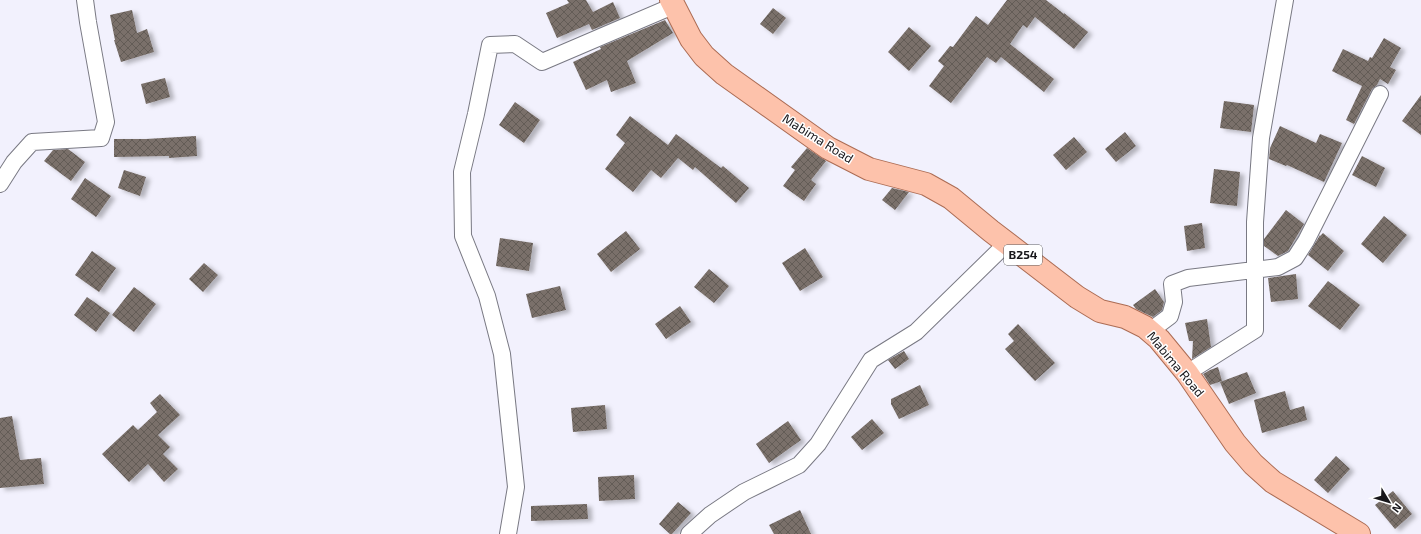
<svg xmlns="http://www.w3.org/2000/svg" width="1421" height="534" font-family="'Exo 2',sans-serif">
  <defs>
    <pattern id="building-cross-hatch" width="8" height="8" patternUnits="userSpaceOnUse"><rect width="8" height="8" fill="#7a706a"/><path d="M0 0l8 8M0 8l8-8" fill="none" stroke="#635b56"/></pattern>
    <filter id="shadow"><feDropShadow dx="4.5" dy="2.5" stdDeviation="2" flood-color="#0004"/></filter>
  </defs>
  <rect width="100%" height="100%" fill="#f2f1fd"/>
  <path fill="url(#building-cross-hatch)" filter="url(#shadow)" d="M567 0H586L593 12 613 2 620 18 592 30 589 24 557 38 546 13 569 3Z
    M1007 0H1046L1064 14V13L1088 32 1074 49 1035 17 1027 28 1023 25 1010 44 1054 79 1044 92 1001 57 996 63 987 57 951 103 929 86 944 66 938 61 950 46 953 47 976 16 988 25Z
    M773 8 786 18 773 34 760 24Z
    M132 10 137 33 147 29 154 52 121 62 114 40H115L110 15Z
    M665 20 673 33 627 61 636 83 611 92 607 80 586 90 573 62 601 49 600 47Z
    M909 27 931 46 909 71 888 52Z
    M1384 38 1401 48 1390 67 1396 70 1388 84 1380 79 1377 85 1372 89 1354 124 1346 120 1362 86 1332 71 1343 49 1368 61 1370 57 1372 58Z
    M165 78 170 97 146 104 141 84Z
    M1421 95V135L1402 121Z
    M1224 101 1254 105 1251 132 1220 128Z
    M515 102 540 120 524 143 499 125Z
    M630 116 668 145 676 134 721 168 723 166 749 188 736 203 695 167 693 170 678 158 661 178 651 170 633 192 605 169 625 143 616 135Z
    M1280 126 1316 143 1320 134 1342 143 1324 182 1287 165 1286 166 1269 159 1270 148Z
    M1125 132 1136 146 1116 162 1105 149Z
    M196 136 197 156 169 158V156L114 157V139H146Z
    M1074 137 1087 152 1066 170 1053 155Z
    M807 148 826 161 811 180 816 184 804 201 783 186 795 170 791 167Z
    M68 149 85 162 71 181 44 161 53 150Z
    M1362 156 1385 168 1376 187 1352 175Z
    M1214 169 1240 172 1237 206 1210 203Z
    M124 170 146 177 140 196 118 188Z
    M85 178 111 196 96 217 71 199Z
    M892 188 909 192 895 210 882 200Z
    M1286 210 1304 224 1288 251 1278 256 1264 246V239Z
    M1384 216 1407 235 1383 263 1361 244Z
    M1202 223 1205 248 1187 251 1184 226Z
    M626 231 640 249 611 272 597 254Z
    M1323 233 1344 251 1328 271 1308 255 1320 235V236Z
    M500 238 533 243 529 271 496 266Z
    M805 248 823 277 800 291 782 263Z
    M92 251 116 268 99 292 75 275Z
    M204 263 218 275 203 292 189 279Z
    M709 269 729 286 714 303 694 287Z
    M1296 274 1298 299 1271 302 1268 278Z
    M1328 281 1360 305 1340 330 1308 306Z
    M560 286 566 310 532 318 526 294Z
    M134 287 156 304 134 332 112 315Z
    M1155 289 1164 302 1162 310 1153 317 1136 309 1133 305Z
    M87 297 110 313 96 332 74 315Z
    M680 306 691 322 666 339 655 324Z
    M1207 319 1211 347 1192 359 1193 341H1189L1185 323Z
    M1018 324 1055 363 1035 381 1005 349 1014 341 1008 334Z
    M904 351 909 359 895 369 888 360Z
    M1218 367 1222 381 1210 385 1203 374 1210 370Z
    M1247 372 1256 393 1229 404 1220 382Z
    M920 385 929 405 899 419 891 404V399Z
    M1285 391 1290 410 1304 406 1307 420 1262 433 1254 400Z
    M160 394 180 415 158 435 170 447 163 454 178 469 164 482 148 464 129 482 102 454 133 425 138 430 157 412 150 403Z
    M605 405 607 429 573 432 571 408Z
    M12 416 20 460 41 458 44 484 0 488V418Z
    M872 419 884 433 862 450 851 437Z
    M788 421 801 440 769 463 756 444Z
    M1336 456 1350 469 1328 493 1314 480Z
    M634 475 635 499 599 501 598 477Z
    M1393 491 1412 514 1395 529 1375 505Z
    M678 502 691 513 672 534H670L659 524Z
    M587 504 588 519 531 521V506Z
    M800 510 811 534H774L769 525Z"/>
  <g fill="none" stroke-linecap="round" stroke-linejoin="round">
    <defs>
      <path id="minor" d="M0 184 14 162 32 142 101 138 106 122 88 22 85 0
        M1150 331 1170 316 1174 302 1172 284 1188 278 1278 267 1295 258 1306 241 1380 94
        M1187 373 1255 330V222L1261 138 1285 0
        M508 534 516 487 502 354 487 296 463 236 462 172 476 114 490 45 515 44 542 62 673 6
        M689 534 710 515 744 492 799 465 818 444 871 360 916 332 1007 243"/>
      <path id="primary" d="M671 0 691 39 704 56 724 74 828 148 869 169 926 184 951 198 991 231 1077 297 1100 311 1125 317 1145 327 1159 339 1187 373 1235 443 1253 464 1273 482 1359 534"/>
    </defs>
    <use href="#minor" stroke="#797983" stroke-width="18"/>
    <use href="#primary" stroke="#ac6c54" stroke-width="24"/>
    <use href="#minor" stroke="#fff" stroke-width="16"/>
    <use href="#primary" stroke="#fdc2ab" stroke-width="22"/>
  </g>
  <g text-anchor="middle" stroke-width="3" stroke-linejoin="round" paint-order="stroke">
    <rect fill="#fff" stroke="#5d5d5f" stroke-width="1" x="1004" y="245" width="38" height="20" rx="3"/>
    <g font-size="12" font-weight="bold" fill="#18171b">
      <text x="1023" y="259">B254</text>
    </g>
    <g font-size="13" fill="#18171b" stroke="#fff">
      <text transform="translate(818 138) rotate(32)" y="5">Mabima Road</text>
      <text transform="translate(1176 364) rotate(50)" y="5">Mabima Road</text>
    </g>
  </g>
  <g transform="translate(1389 502) rotate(128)" stroke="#ffffff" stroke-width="3" paint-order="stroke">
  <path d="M0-3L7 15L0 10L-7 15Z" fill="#18171b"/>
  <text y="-6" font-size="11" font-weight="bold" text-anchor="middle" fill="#18171b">N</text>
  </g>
</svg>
